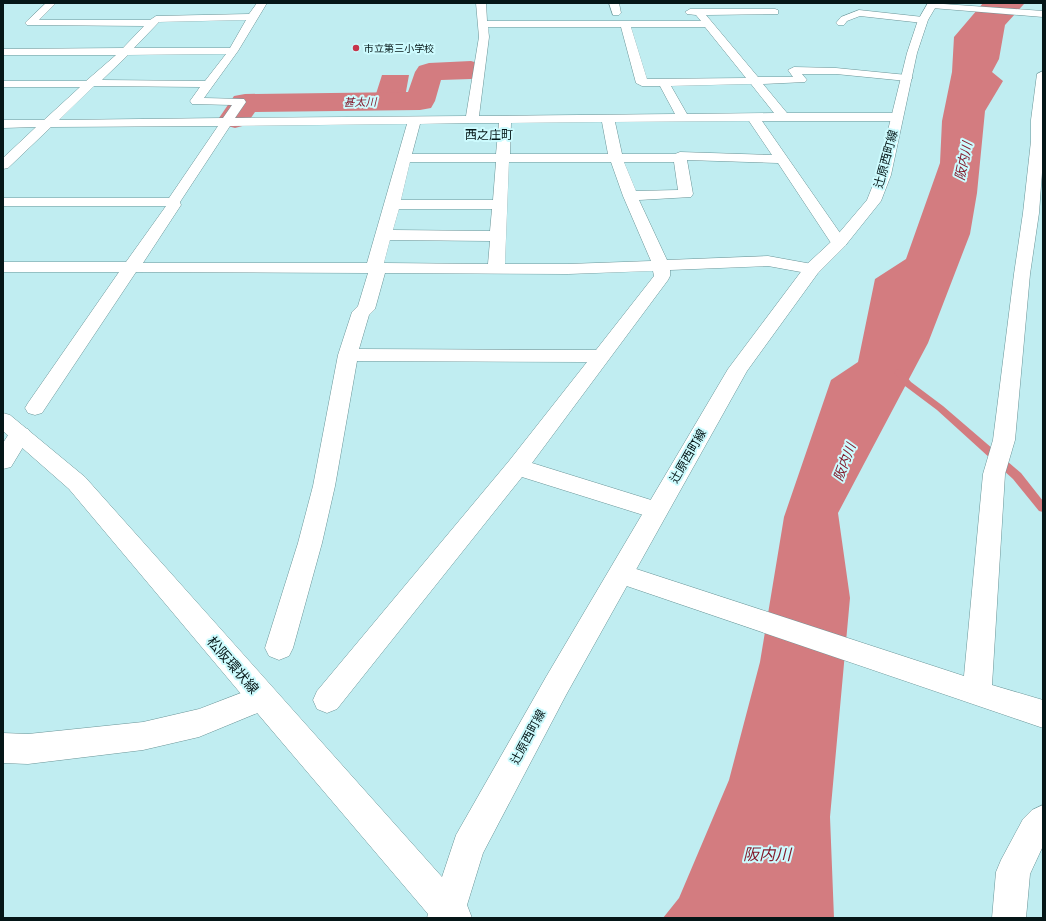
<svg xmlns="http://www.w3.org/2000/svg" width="1046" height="921" font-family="'Source Sans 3','Noto Sans JP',sans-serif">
  <rect width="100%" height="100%" fill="#c0edf1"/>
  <path fill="#d37c80" d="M983 3 1024 4 1005 25 999 59 992 72 1003 81 985 111 977 193 970 234 928 343 838 513 850 598 830 817 834 918H663L679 898 729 780 760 662 784 517 831 380 858 362 875 279 906 259 940 163 942 121 952 72 954 37Z
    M382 75H409L405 97H375Z"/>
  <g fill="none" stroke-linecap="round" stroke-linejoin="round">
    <path fill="#d37c80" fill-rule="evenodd" d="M898 369 901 370 911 382 943 406 1021 473 1043 501V512L1039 511 1013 479 937 410 905 386 894 372Z"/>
    <path fill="#d37c80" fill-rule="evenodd" d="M471 61 481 64 485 70 481 76 471 79 441 80 435 101 431 108 420 110 255 112 246 125 235 128 224 125 219 118 234 96 245 94 408 92 415 72 419 66 429 63Z"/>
    <defs>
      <path id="minor" d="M46 3H56L39 20H150L156 16 249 14 257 3H267L238 51 204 98 244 99 246 102 235 118 466 116 479 37 476 3H486L487 21H701L696 15 687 14 685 12 690 9H775L778 10V14L706 15 758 77H793L788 70 794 67 836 68 907 75 913 78 907 81 836 74H802L807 80 805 82 763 84 787 113H897L903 117 897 121H762L847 243 845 246H833L778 163 687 160 693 194 691 197 639 200 667 260 768 256 812 264 818 265 820 269 818 273 812 274 768 266 670 270V276L668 280 532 463 664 504 668 510 664 516 656 519 522 477 337 709 327 713 317 709 313 700 317 691 509 461 587 362 357 361 335 486 322 543 293 648 289 656 279 660 269 656 265 648 298 543 313 486 338 355 352 312 358 306 368 273 136 272 42 413 35 415 28 413 25 408 28 403 119 272H3V262H126L166 206H3V198H169L218 126 51 127 8 168 3 169V158L36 127 3 128V120H44L80 87H3V81H86L116 55H3V49L123 48 144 26 27 25 25 23 27 21ZM246 20 230 48H134L159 22ZM488 27H621L636 83 642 86H660L675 114 479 116 489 37ZM631 27H705L746 78 647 79ZM226 54 205 81 102 80 128 55ZM751 84 774 113 687 114 671 86ZM94 86 200 87 190 101 192 104 232 105 223 118 59 120ZM749 121 772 155 680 152 675 154H622L615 122ZM602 122 608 154H510L511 123ZM470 123H499L496 154H412L420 124ZM407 124 367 263H143L181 205 180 202 230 126ZM410 162H496L493 200H401ZM509 162H611L623 196 651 261 568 264H505ZM624 162H674L678 190 636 191ZM399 209H492L490 231 393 230ZM390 240 490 241 488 264 384 263ZM653 271 654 276 596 350 359 349 369 315 375 309 385 273 568 274Z
        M609 3H619L621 13 619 15H613Z
        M929 3 1043 11V17L932 8 927 5Z
        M859 10 923 17 928 20 923 23 860 16 847 21 844 25H838L836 23 841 17Z
        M1043 71V159L1039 213 1030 274 1015 440 1005 474 992 685 1043 700V728L612 581 608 574 612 567 621 564 964 676 983 474 993 440 1014 274 1023 213 1031 141V120L1037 74Z
        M20 427 28 429 31 434 11 467 3 469V443L12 429Z
        M262 685 272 689 276 698 272 707 199 737 143 750 28 764 3 763V733L28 734 143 722 199 709Z
        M1043 805V846L1030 874 1026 918H992L996 872 1001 860 1023 819 1032 810Z"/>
      <path id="major" d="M928 3H938L928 20 917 53 891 175 881 201 845 246 818 273 747 371 566 695 483 853 467 905 472 918H427L428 914 252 707 69 489 3 431V413L10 415 85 477 442 877 456 835 546 677 728 369 806 265 833 240 867 200 877 175 907 53 918 20Z"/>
    </defs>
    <use href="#minor" stroke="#6a9598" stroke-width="1"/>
    <use href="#major" stroke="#6a9598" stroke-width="1"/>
    <use href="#minor" fill="#fff" fill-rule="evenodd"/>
    <use href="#major" fill="#fff" fill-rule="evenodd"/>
  </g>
  <circle fill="#c6354b" stroke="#cdfbfe" stroke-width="1.5" cx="356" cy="48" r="4"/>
  <g text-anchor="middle" stroke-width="4" stroke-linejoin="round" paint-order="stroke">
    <g font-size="10" fill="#051617" stroke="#cdfbfe" text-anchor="start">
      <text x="364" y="52">市立第三小学校</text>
    </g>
    <g font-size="11" font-style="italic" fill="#831b2c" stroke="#cdfbfe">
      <text transform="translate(360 102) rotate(-1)" y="4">甚太川</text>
    </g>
    <g font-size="12" fill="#051617" stroke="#cdfbfe">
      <text x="489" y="139">西之庄町</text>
    </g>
    <g font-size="12" fill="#051617" stroke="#cdfbfe">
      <text transform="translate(886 159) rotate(-75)" y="4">辻原西町線</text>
      <text transform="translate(688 456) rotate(-60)" y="4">辻原西町線</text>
      <text transform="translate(528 737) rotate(-62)" y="4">辻原西町線</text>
    </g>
    <g font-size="13" font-style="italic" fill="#831b2c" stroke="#cdfbfe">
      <text transform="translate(963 161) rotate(-78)" y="5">阪内川</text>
      <text transform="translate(844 462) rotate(-69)" y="5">阪内川</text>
    </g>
    <g font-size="14" fill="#051617" stroke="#cdfbfe">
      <text transform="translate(233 665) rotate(49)" y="5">松阪環状線</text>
    </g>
    <g font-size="16" font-style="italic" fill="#831b2c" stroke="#cdfbfe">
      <text x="767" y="860">阪内川</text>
    </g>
  </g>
  <rect width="1046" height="921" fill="none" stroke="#051617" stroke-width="8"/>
</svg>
